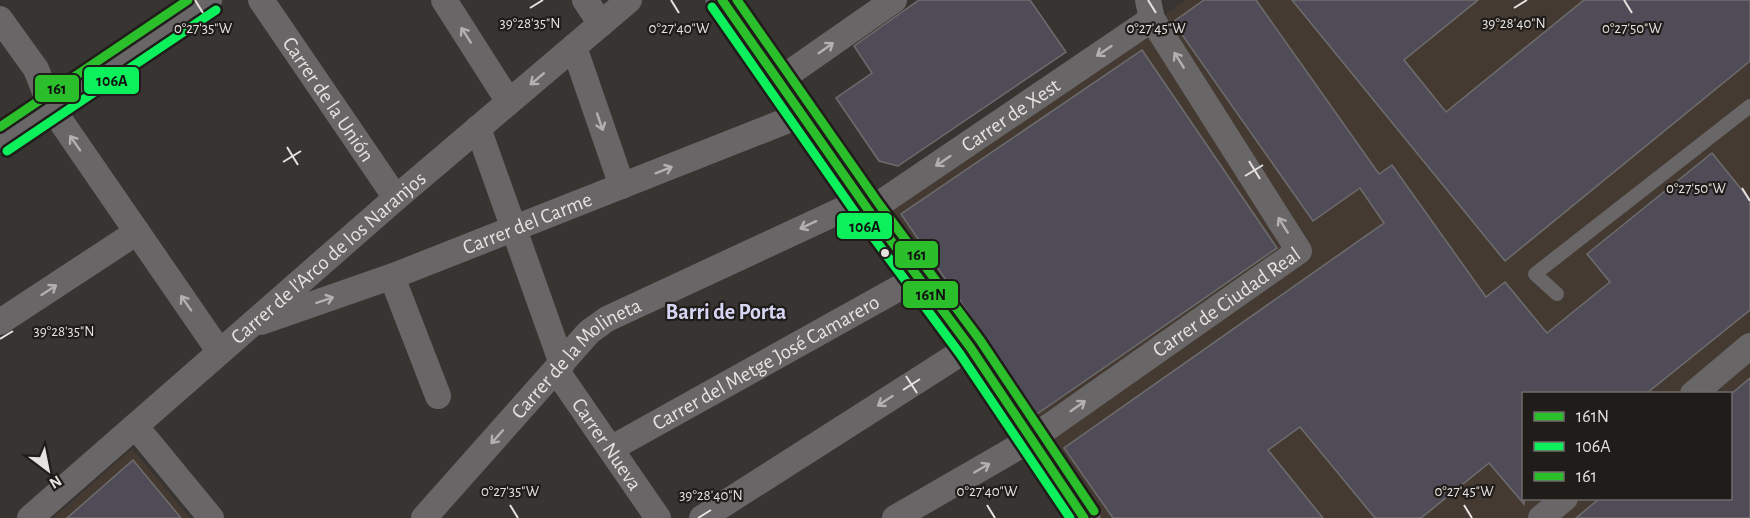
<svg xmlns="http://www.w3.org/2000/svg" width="1750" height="518" font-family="'Alegreya Sans',sans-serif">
  <rect width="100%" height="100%" fill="#373432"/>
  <path fill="#443a32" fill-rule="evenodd" d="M1186 0H1750V518H1065L866 221ZM1524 394H1730V498H1524Z
    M132 449 190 518H53Z"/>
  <path fill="#4f4c58" stroke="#6e6d6d" stroke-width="1.5" d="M919 0H1030L1066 52 898 166 879 161 836 98 872 73 854 46Z
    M1204 0H1256L1379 174 1392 165 1486 297 1505 282 1547 333 1610 282 1587 254 1712 153 1750 200V310L1647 393H1524V504L1489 463 1421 518H1375L1300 427 1268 450 1323 518H1113L1064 448 1384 223 1360 188 1313 221 1173 22Z
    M1292 0H1478L1404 60 1446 112 1584 0H1750V61L1505 261Z
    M1142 50 1277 248 1037 414 901 214Z
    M1750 378V518H1576L1600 498H1731V394Z
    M133 460 181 518H67Z"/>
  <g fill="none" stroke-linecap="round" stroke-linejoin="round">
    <path stroke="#686667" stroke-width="14" d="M1557 294 1535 274 1750 106"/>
    <g stroke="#686667" stroke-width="26">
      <path id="s1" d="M261 0 396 198"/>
      <path d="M444 0 509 102"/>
      <path d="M585 0 601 24"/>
      <path d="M0 19 36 69 51 107 219 351"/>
      <path d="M574 47 622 186"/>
      <path d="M778 81 894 0"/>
      <path d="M478 128 562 364"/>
      <path d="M0 141 209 0"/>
      <path id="s2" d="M869 211 1152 19"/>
      <path d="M392 277 438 396"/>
      <path d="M0 322 137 232"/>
      <path id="s3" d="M261 322 396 275 801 115"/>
      <path id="s4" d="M556 370 658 518"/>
      <path d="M1693 394 1750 346"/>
      <path d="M136 427 211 518"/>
      <path id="s5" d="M612 448 917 278"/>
      <path id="s6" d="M30 518 396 198 629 0"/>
      <path id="s7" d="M424 518 589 332 607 319 861 201"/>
      <path d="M702 518 970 347"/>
      <path id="s8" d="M895 518 1030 440 1299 251 1152 19 1148 0"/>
      <path d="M1541 518 1565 498"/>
    </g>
    <path stroke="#686667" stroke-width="33" d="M722 0 869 211 970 347 1084 518"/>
    <defs>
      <path id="bus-1" d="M722 0 869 211 970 347 1084 518"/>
      <path id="bus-2" d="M712 7 859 218 960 354 1070 518
        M7 151 216 10"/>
      <path id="bus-3" d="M737 0 879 204 980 340 1094 511
        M0 127 188 0"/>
    </defs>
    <use href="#bus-1" stroke="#1f1c1a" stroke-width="14"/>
    <use href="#bus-2" stroke="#1f1c1a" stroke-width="14"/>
    <use href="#bus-3" stroke="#1f1c1a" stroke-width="14"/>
    <use href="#bus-1" stroke="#2bbf2c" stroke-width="9"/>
    <use href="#bus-2" stroke="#0cf15b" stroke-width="9"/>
    <use href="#bus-3" stroke="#2bbf2c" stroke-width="9"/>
  </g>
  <defs><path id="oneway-shaft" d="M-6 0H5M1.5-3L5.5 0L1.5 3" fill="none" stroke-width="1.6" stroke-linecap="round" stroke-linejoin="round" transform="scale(1.5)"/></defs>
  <g stroke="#b4b0af">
    <use href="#oneway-shaft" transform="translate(466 35) rotate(-123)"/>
    <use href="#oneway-shaft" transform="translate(826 48) rotate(-35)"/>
    <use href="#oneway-shaft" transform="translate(1104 51) rotate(146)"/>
    <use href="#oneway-shaft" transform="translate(1179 60) rotate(-122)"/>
    <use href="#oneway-shaft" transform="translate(537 79) rotate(140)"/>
    <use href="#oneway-shaft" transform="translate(600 122) rotate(71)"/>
    <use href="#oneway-shaft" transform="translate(75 143) rotate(-125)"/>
    <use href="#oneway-shaft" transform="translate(943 161) rotate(146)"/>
    <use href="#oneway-shaft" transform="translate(664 170) rotate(-22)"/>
    <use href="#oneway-shaft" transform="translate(808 225) rotate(155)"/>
    <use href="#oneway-shaft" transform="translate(1283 225) rotate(-122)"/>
    <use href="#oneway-shaft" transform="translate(49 290) rotate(-33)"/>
    <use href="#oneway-shaft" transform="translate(325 300) rotate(-19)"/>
    <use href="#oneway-shaft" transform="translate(186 303) rotate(-125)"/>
    <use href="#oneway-shaft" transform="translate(885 401) rotate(147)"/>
    <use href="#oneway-shaft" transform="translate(1078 406) rotate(-35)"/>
    <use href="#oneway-shaft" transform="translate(497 437) rotate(132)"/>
    <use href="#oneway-shaft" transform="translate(982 468) rotate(-30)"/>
  </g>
  <path fill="none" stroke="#e6e2df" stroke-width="2" d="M195 0 203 13M671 0 679 13M1148 0 1156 13M1624 0 1632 13M530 8 543 0M1514 8 1527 0M287 147 298 165M1249 161 1260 179M283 162 301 151M1245 176 1263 165M1742 188 1750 201M0 339 13 331M906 376 917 393M903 390 920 379M510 505 518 518M987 505 995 518M1464 505 1472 518M698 518 711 510"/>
  <circle fill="#e6e2df" stroke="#1f1c1a" stroke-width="2" cx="885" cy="253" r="5"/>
  <g text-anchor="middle" stroke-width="4.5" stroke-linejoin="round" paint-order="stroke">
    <g font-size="21" fill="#e6e2df" stroke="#1f1c1a">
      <text dy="7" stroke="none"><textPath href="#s1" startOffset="120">Carrer de la Unión</textPath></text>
      <text dy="7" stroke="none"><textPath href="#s2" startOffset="171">Carrer de Xest</textPath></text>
      <text dy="7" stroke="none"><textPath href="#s3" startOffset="284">Carrer del Carme</textPath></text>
      <text dy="7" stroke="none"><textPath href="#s6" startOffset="396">Carrer de l'Arco de los Naranjos</textPath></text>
      <text dy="7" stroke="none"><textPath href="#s8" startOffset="396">Carrer de Ciudad Real</textPath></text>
      <text dy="7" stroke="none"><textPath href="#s7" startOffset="222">Carrer de la Molineta</textPath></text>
      <text dy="7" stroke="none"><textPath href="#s5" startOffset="176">Carrer del Metge José Camarero</textPath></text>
      <text dy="7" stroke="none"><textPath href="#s4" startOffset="90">Carrer Nueva</textPath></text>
    </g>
    <g font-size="22" font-weight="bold" fill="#d6d6f3" stroke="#1f1c1a">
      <text x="726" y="319">Barri de Porta</text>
    </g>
  </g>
  <g font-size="15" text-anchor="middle" fill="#e6e2df" stroke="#1f1c1a" stroke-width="4.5" stroke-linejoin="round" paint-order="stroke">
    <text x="530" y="28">39°28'35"N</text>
    <text x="1514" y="28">39°28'40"N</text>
    <text x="1156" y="33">0°27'45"W</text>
    <text x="203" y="33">0°27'35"W</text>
    <text x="679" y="33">0°27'40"W</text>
    <text x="1632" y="33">0°27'50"W</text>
    <text x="1696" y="193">0°27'50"W</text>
    <text x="64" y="336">39°28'35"N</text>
    <text x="510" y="496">0°27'35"W</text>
    <text x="987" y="496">0°27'40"W</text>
    <text x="1464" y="496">0°27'45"W</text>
    <text x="711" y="500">39°28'40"N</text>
  </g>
  <g stroke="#1f1c1a" stroke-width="2">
    <rect x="83" y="66" width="57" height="29" rx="6" fill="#0cf15b"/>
    <rect x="34" y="74" width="46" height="29" rx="6" fill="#2bbf2c"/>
    <rect x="836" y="212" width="57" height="28" rx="6" fill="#0cf15b"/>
    <rect x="894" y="240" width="45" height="29" rx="6" fill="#2bbf2c"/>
    <rect x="902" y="280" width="57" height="29" rx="6" fill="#2bbf2c"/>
  </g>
  <g font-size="16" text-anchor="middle" font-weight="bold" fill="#111">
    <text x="112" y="86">106A</text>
    <text x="57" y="94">161</text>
    <text x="865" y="232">106A</text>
    <text x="917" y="260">161</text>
    <text x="931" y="300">161N</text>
  </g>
  <rect x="1522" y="392" width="210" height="108" fill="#1f1c1a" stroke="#6f6b69" stroke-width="1.5"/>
  <rect x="1534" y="412" width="30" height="9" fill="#2bbf2c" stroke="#6f6b69" stroke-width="1.5"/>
  <text x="1576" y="422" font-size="18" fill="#e6e2df">161N</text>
  <rect x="1534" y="442" width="30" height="9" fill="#0cf15b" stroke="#6f6b69" stroke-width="1.5"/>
  <text x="1576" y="452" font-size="18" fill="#e6e2df">106A</text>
  <rect x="1534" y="472" width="30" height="9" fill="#2bbf2c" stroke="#6f6b69" stroke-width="1.5"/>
  <text x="1576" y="482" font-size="18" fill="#e6e2df">161</text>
  <g transform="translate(48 470) rotate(148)" stroke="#1f1c1a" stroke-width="4.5" paint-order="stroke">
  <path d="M0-4.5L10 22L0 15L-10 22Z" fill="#e6e2df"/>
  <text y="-9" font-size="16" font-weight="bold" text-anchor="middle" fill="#e6e2df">N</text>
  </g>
</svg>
